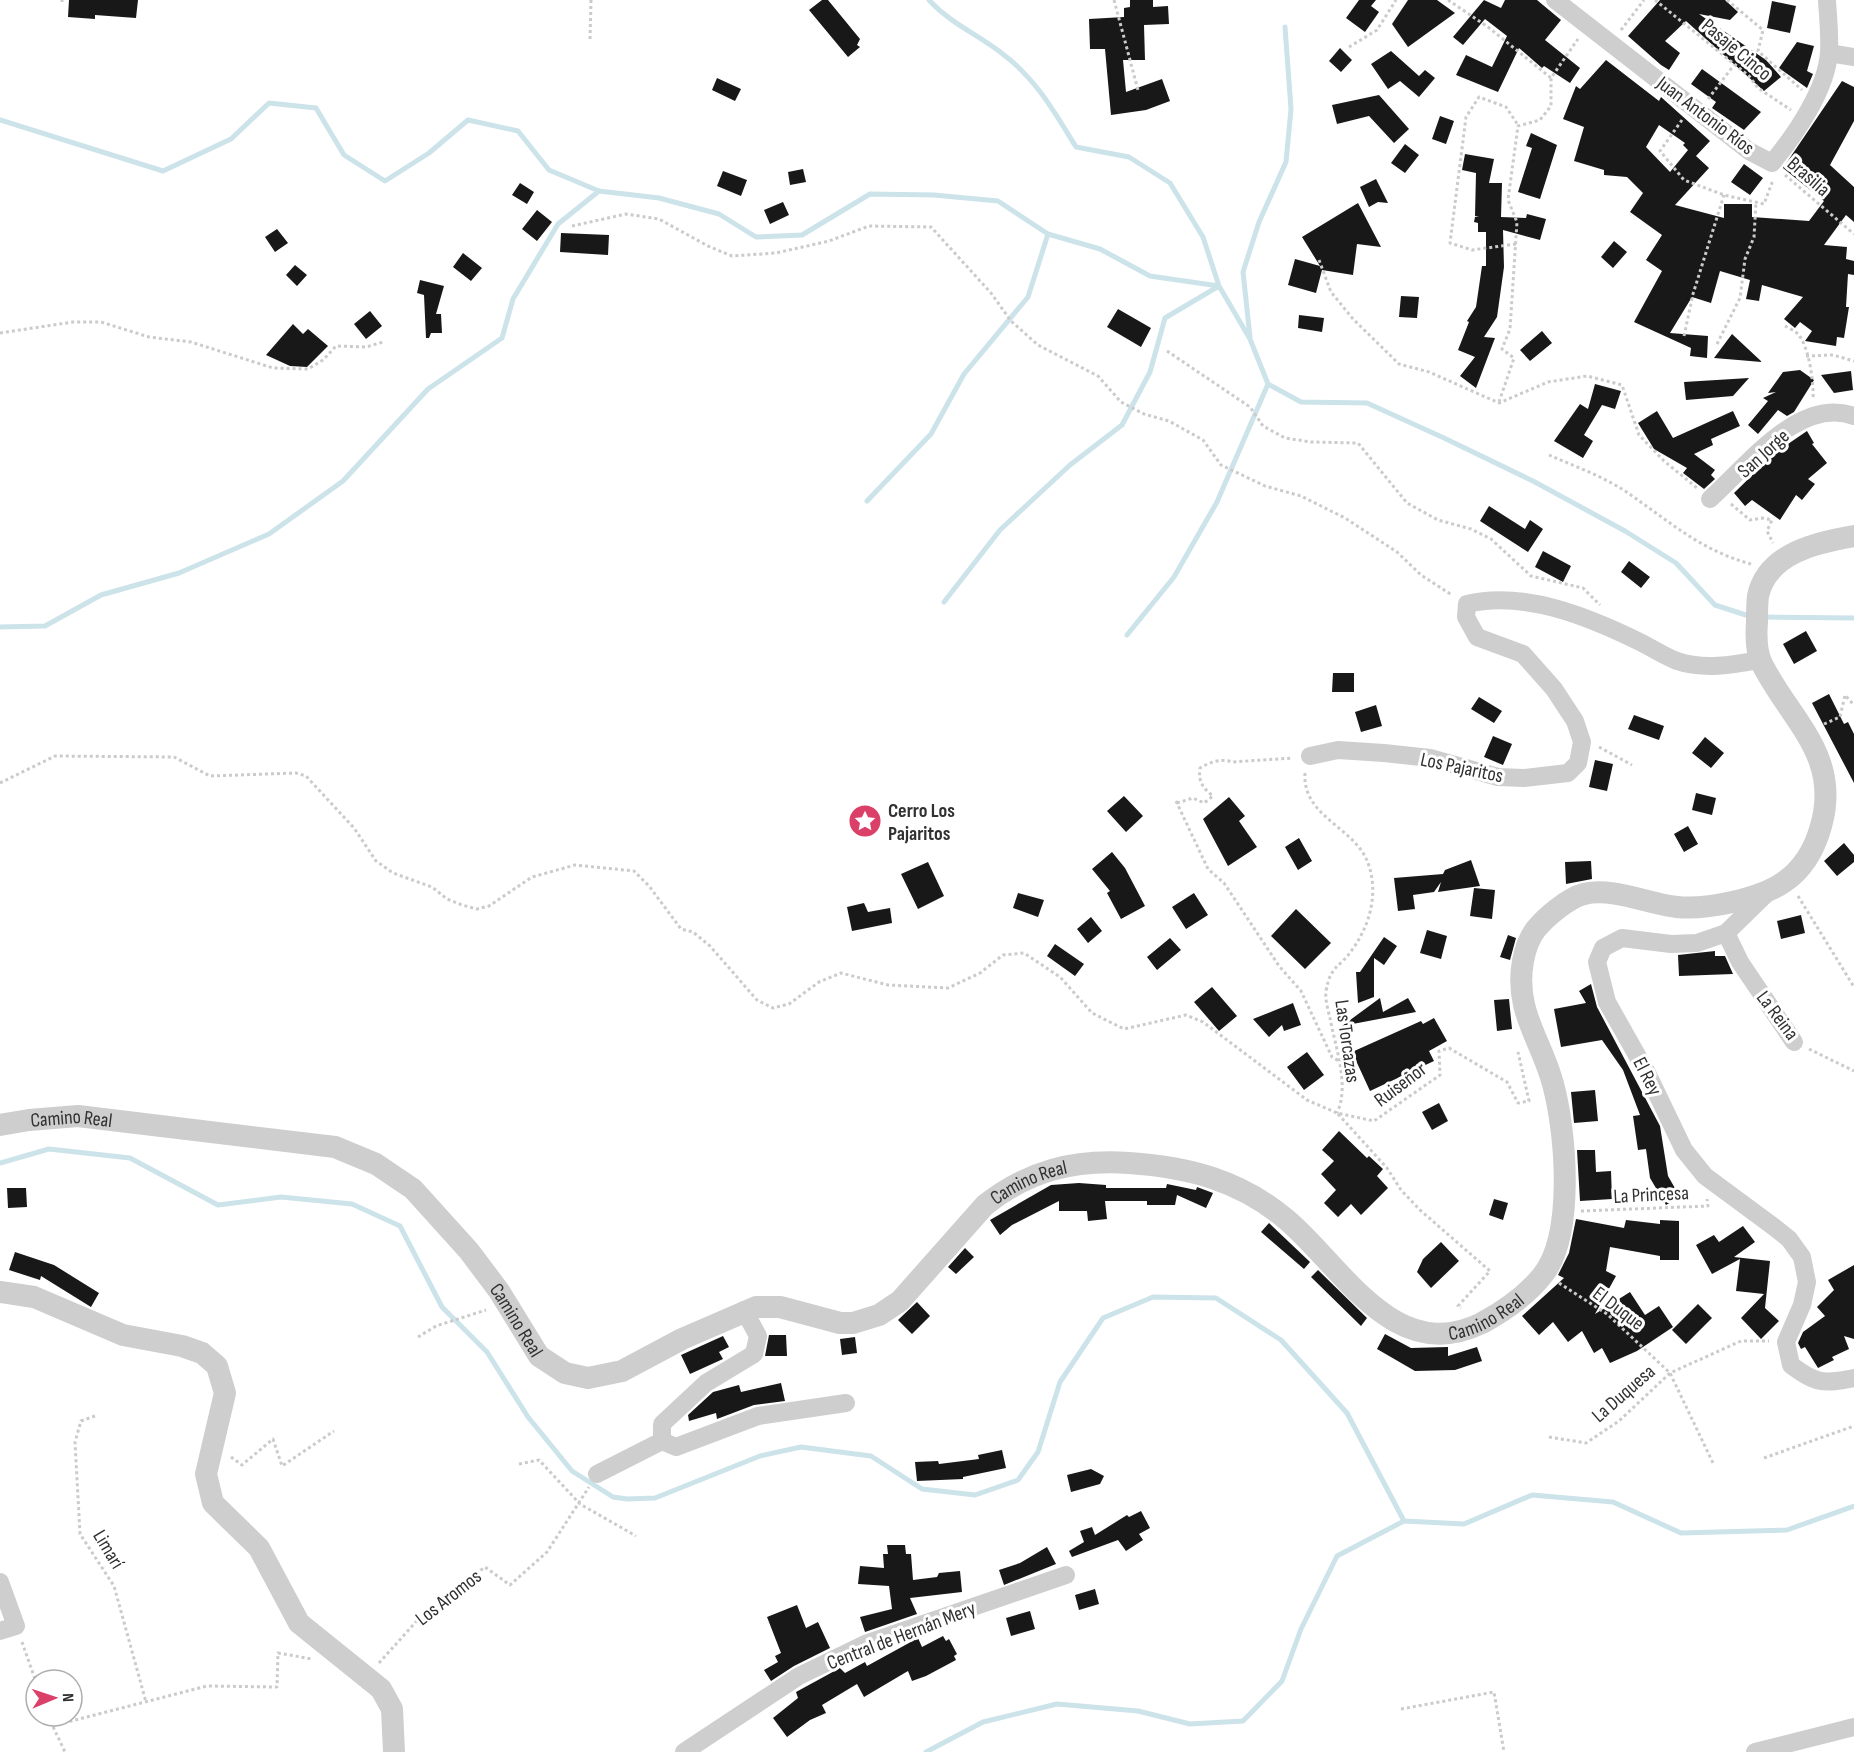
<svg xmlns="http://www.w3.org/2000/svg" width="1854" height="1752" font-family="'Sofia Sans Condensed',sans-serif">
  <rect width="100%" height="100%" fill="#fff"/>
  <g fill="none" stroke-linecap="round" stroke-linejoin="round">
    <path stroke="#cce3e9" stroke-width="5" d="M929 0C951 24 979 35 1004 55 1036 79 1055 113 1076 147L1129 157 1170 183 1203 237 1219 286 1165 318 1150 372 1122 425 1070 465 1000 530 944 602
      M0 120 163 171 231 139 269 103 316 108 344 155 385 181 429 153 468 120 518 131 549 170 599 191 659 198 719 214 756 237 802 235 870 194 934 195 998 201 1048 234 1100 249 1150 276 1219 286 1250 339 1268 384 1301 402 1367 403 1444 438 1533 481 1625 531 1676 563 1715 605 1752 617
      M1250 337 1243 272 1259 222 1286 162 1291 109 1285 27
      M867 501 931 434 964 374 1028 297 1048 234
      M1762 617 1854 618
      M0 627 45 626 101 595 179 573 269 534 343 481 428 389 502 338 513 299 558 224 599 191
      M1127 635 1174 577 1217 502 1268 384
      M0 1163 49 1149 130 1158 218 1205 281 1197 352 1204 400 1226 442 1307 487 1352 528 1417 572 1471 613 1497 627 1499 655 1498 760 1456 801 1447 871 1456 922 1489 975 1495 1018 1480 1038 1452 1060 1382 1103 1318 1153 1297 1216 1298 1281 1340 1347 1413 1404 1521 1464 1524 1532 1495 1613 1502 1681 1533 1787 1530 1854 1506
      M926 1752 983 1722 1057 1704 1138 1711 1190 1724 1243 1721 1282 1681 1301 1629 1337 1556 1404 1521"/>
  </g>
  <path fill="#181818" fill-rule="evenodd" d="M69 0H138L136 18 95 15V19L68 17Z
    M822 0H828L860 39 857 45 860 47 848 57 809 10Z
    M1130 0H1153V7L1168 6 1169 24 1144 25 1145 60H1123L1126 92 1162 79 1170 101 1146 110 1111 115 1105 49H1090L1089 19 1124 17V8L1130 7Z
    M1359 0H1376L1371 6 1379 12 1365 32 1346 18Z
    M1408 0H1437L1455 13 1408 47 1392 24Z
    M1484 0 1501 8 1505 0H1537L1561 20 1545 40 1580 68 1570 83 1544 66 1542 68 1519 48 1498 92 1456 75 1466 55 1492 67 1507 36 1485 19 1463 45 1453 37Z
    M1660 0H1725L1738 12 1730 20 1699 14 1766 60 1781 77 1764 91 1686 21 1665 41 1680 53 1669 70 1661 65 1628 36Z
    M1772 1 1796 6 1790 33 1767 28Z
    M1797 42 1814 46 1807 71 1813 74 1807 88 1779 68Z
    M1340 48 1352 60 1341 72 1329 61Z
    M1391 51 1419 76 1425 70 1435 78 1419 97 1400 81 1388 89 1371 64Z
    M1606 60 1659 101 1661 97 1710 141 1696 156 1709 168 1675 205 1724 218V204H1752V217L1809 221 1824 201 1783 168 1842 81 1854 87V121L1830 165 1854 187V222L1846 215 1824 245 1847 247 1846 259 1854 261V275L1848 274 1846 307H1849L1844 338 1837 337 1836 346 1805 341 1812 331 1800 322 1795 328 1784 319 1803 297 1762 285 1759 301 1746 299 1750 280 1720 271 1711 303 1692 297 1670 333 1708 336 1707 358 1690 356 1691 348 1634 322 1662 271 1646 260 1662 235 1630 212 1643 193 1627 177 1604 175V170L1574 161 1584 127 1563 119 1576 86 1580 89ZM1659 125 1685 143 1683 145 1688 150 1670 172 1646 147Z
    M1702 69 1761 112 1744 130 1712 108 1716 102 1691 84Z
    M717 78 741 89 735 101 712 90Z
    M1379 95 1409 129 1394 143 1369 116 1337 124 1332 105Z
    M1440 116 1454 121 1446 144 1432 139Z
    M1531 133 1557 145 1540 199 1518 192 1532 148 1526 146Z
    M1405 144 1419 155 1405 173 1391 163Z
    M1465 154 1494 159 1489 183H1502L1501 217 1526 218 1527 214 1546 219 1540 240 1503 230 1504 267 1497 317 1484 337 1495 338 1476 388 1460 376 1475 357 1458 350 1469 322 1467 321 1476 307 1482 266H1486V232H1478V223L1474 222 1475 217 1479 216H1475L1476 173 1462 170Z
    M1744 164 1763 178 1750 195 1731 182Z
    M803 169 806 182 790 185 788 172Z
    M723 171 747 180 741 196 717 186Z
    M1376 179 1388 203 1378 202 1369 207 1360 187Z
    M520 183 534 192 527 204 512 195Z
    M783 202 789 215 770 224 764 210Z
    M1358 203 1381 247 1357 244 1353 275 1322 270 1316 293 1288 285 1295 259 1320 266 1302 237Z
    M537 210 552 222 537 241 522 229Z
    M277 229 288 243 275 252 265 237Z
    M561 233 609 235 608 255 560 252Z
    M1614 241 1627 252 1613 268 1601 257Z
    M463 253 482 268 471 281 453 267Z
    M295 265 307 275 297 286 286 275Z
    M420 280 444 286 436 314H441L442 333H431L429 338H426L424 295 417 293Z
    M1401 296 1419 297 1417 318 1399 317Z
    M1118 309 1151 328 1141 347 1107 327Z
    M370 311 382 326 366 339 354 324Z
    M1299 315 1324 318 1322 332 1298 328Z
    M293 324 303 334 308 329 328 346 307 367 290 366 266 355Z
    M1542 331 1552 343 1530 361 1520 350Z
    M1732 334 1762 362 1714 358Z
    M1800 370 1814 380 1794 412 1787 416 1778 410 1758 434 1748 425 1768 401 1763 398 1776 392 1768 393 1783 372Z
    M1851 371 1853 390 1834 393 1821 375Z
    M1749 378 1733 396 1686 400 1684 382Z
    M1595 384 1621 391 1615 409 1602 405 1584 435 1593 441 1583 458 1554 441 1580 404 1588 409Z
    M1657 411 1673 438 1733 411 1740 426 1711 439 1713 445 1694 454 1715 470 1711 475 1715 479 1704 489 1683 473 1687 468 1654 449 1638 423Z
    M1807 431 1814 443 1812 444 1827 463 1808 479 1815 484 1802 500 1796 495 1780 520 1752 500 1745 506 1734 493 1776 452Z
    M1489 506 1525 529 1530 520 1543 529 1528 552 1480 521Z
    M1543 551 1571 566 1563 582 1535 567Z
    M1629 561 1650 577 1641 588 1621 572Z
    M1806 631 1817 651 1794 664 1783 644Z
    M1333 673H1354V692H1332Z
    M1829 694 1844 724 1848 722 1854 734V783L1812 703Z
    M1479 697 1502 711 1494 723 1471 709Z
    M1376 705 1382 726 1361 732 1355 712Z
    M1634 715 1664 726 1659 740 1628 729Z
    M1493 736 1512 744 1503 765 1484 757Z
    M1705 737 1724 753 1711 768 1692 753Z
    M1595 760 1613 764 1607 791 1589 787Z
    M1696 793 1716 798 1712 815 1692 810Z
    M1124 796 1143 816 1126 832 1107 811Z
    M1229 797 1245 816 1239 821 1257 847 1228 866 1203 819Z
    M1688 826 1698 844 1684 852 1674 834Z
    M1299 838 1312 861 1298 870 1285 847Z
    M1844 843 1854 855V862L1837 876 1824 861Z
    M1112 852 1125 868 1145 906 1121 919 1107 893 1110 891 1092 869Z
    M1471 860 1480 886 1438 892 1441 882 1434 892 1413 895 1415 909 1398 911 1394 878 1443 874 1445 870Z
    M1591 861 1592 879 1566 884 1565 862Z
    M928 862 944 896 918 909 901 874Z
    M1474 888 1495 890 1492 919 1470 916Z
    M1018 893 1044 900 1038 917 1013 908Z
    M1194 893 1208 915 1186 929 1172 907Z
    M864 903 868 912 890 908 892 923 852 931 847 907Z
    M1296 909 1331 943 1305 969 1271 936Z
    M1801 915 1805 933 1781 939 1777 921Z
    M1091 917 1102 931 1088 943 1077 929Z
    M1427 930 1447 936 1441 959 1420 953Z
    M1508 935 1516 938 1510 960 1500 957Z
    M1384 937 1397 946 1384 965 1374 958V997L1358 1003 1356 972H1360Z
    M1170 938 1181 950 1157 970 1147 957Z
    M1055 944 1084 964 1075 976 1047 956Z
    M1715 951V956H1725L1733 974 1679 976 1678 955Z
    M1591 984 1597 1007 1660 1126 1668 1176 1680 1197 1666 1205 1650 1178 1646 1149 1638 1150 1633 1116 1640 1115 1623 1070 1602 1040 1561 1047 1554 1009 1586 1003 1579 991Z
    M1212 987 1237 1016 1219 1031 1194 1002Z
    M1380 998 1383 1012 1408 998 1416 1012 1342 1026Z
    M1509 999 1512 1029 1497 1031 1494 1000Z
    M1293 1003 1301 1025 1284 1031 1282 1025 1269 1037 1253 1019Z
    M1434 1018 1447 1041 1429 1051 1434 1061 1370 1091 1352 1052 1421 1021 1423 1024Z
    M1307 1052 1324 1075 1304 1090 1287 1067Z
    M1595 1090 1598 1121 1574 1123 1571 1092Z
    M1439 1103 1448 1121 1432 1130 1422 1112Z
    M1339 1131 1367 1158 1369 1156 1383 1169 1377 1176 1388 1188 1361 1215 1351 1204 1338 1217 1324 1203 1336 1190 1321 1174 1334 1161 1322 1150Z
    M1577 1150H1595L1596 1172 1611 1171 1612 1199 1580 1201Z
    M1079 1183 1106 1185V1188H1166L1167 1184 1196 1190 1197 1187 1213 1193 1206 1208 1177 1195 1175 1205H1147V1201H1105L1107 1219 1088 1221 1087 1211H1059V1201L1012 1225 1000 1235 990 1220 1051 1185Z
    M7 1188H26L27 1207 8 1208Z
    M1494 1199 1508 1203 1503 1220 1489 1215Z
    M1576 1219 1624 1228 1626 1220 1660 1224V1220L1679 1221V1260H1660V1256L1610 1247 1606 1271 1616 1276 1595 1314 1630 1292 1645 1315 1659 1306 1673 1327 1637 1351 1610 1363 1602 1348 1594 1353 1582 1331 1568 1342 1553 1322 1539 1335 1522 1316 1564 1278 1558 1275 1569 1253Z
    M1269 1223 1310 1262 1304 1269 1261 1232Z
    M1743 1226 1755 1242 1734 1257 1770 1261 1765 1308 1779 1321 1761 1339 1741 1318 1764 1294 1736 1291 1740 1259 1712 1274 1696 1245 1714 1235 1719 1242Z
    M1441 1242 1459 1261 1431 1288 1417 1272 1423 1259Z
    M965 1248 974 1257 956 1274 948 1267Z
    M15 1252 54 1265 99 1293 91 1307 41 1276 40 1280 9 1270Z
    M1854 1265V1339L1844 1336 1849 1349 1832 1357 1834 1360 1818 1368 1805 1347 1801 1349 1798 1343 1803 1332 1825 1316 1817 1307 1834 1290 1828 1280Z
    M1318 1270 1367 1318 1361 1326 1311 1277Z
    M917 1302 930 1316 912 1334 898 1320Z
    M1698 1304 1712 1318 1686 1344 1672 1330Z
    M1385 1334 1411 1348 1448 1347V1356L1477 1347 1482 1361 1455 1370 1415 1371 1377 1349Z
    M769 1335H786L787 1356H765Z
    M723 1336 729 1347 719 1352 723 1359 690 1374 681 1355Z
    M855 1337 857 1353 842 1355 840 1339Z
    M781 1383 785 1401 754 1405 717 1419 716 1413 689 1421 688 1415 713 1392 739 1385 741 1392Z
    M1002 1450 1006 1468 963 1477V1479L917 1481 915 1462 938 1461 939 1464 979 1459 978 1455Z
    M1091 1469 1104 1476 1100 1484 1071 1492 1067 1475Z
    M1141 1511 1150 1528 1139 1534 1143 1540 1126 1551 1118 1540 1072 1557 1069 1551 1084 1542 1080 1531 1092 1527 1095 1535 1127 1515 1129 1517Z
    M887 1545H905L906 1554H911L913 1580 937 1577 939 1573 960 1571 962 1592 910 1598 917 1614 865 1632 860 1617 892 1609 889 1586 858 1584 860 1566 884 1568 883 1554H888Z
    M1047 1547 1056 1564 1004 1585 999 1570 1020 1563Z
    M1095 1589 1099 1604 1079 1610 1075 1595Z
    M797 1605 806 1628 818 1622 830 1648 794 1666 771 1681 764 1670 778 1662 775 1656 781 1653 767 1617Z
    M1030 1611 1035 1629 1011 1636 1006 1618Z
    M943 1636 946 1641 949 1639 957 1654 954 1656 956 1660 926 1676 912 1681 908 1671 864 1697 857 1684 822 1705 826 1713 810 1720 787 1737 773 1718 798 1698 796 1692 840 1668 845 1673 865 1662 867 1666 918 1638 922 1647Z"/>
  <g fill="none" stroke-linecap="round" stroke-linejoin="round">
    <path stroke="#cbcbcb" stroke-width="3" stroke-dasharray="3 3" stroke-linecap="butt" d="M1114 0 1138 90
      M1448 0 1488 27 1551 78
      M1655 0 1749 76 1758 88 1791 110
      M1727 0 1763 30 1758 51 1802 90
      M62 2V0
      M1621 30 1644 0
      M590 39 591 0
      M1349 47 1377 30 1396 0
      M1708 99 1734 65
      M1682 120 1660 151 1684 180 1724 195 1764 204 1773 180
      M1785 175 1854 234
      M572 226 626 214 659 219 708 246 732 256 776 253 829 241 869 226 931 227 991 293 1011 321 1038 345 1098 376 1121 402 1144 414 1169 421 1203 440 1221 465 1265 486 1301 496 1345 518 1397 552 1421 575 1452 595
      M1516 244 1472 250 1450 243 1466 117 1479 97 1506 107 1518 125
      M1319 260 1331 292 1353 319 1399 364 1429 372 1499 403 1548 382 1587 376 1622 385 1639 435 1664 461 1697 488
      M1785 326C1789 328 1795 331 1798 334 1809 347 1814 382 1813 399
      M0 333 73 322H101L149 337 191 342 273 368 308 369 323 360 336 346 366 347 383 342
      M1684 336 1693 294 1724 195
      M1717 344 1740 298 1745 259 1754 237 1756 202
      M1167 351 1250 407 1263 426 1285 438 1311 442 1358 443 1407 503 1438 520 1471 529 1491 539 1531 576 1583 588 1600 605
      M1806 356 1833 355 1854 361
      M1499 402 1514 358 1502 349 1510 329 1517 222 1508 200 1518 126 1540 120 1551 106V78L1578 39
      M1549 455C1574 466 1602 476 1625 491 1668 520 1699 550 1751 564
      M1731 504 1750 520 1762 518 1772 520 1767 531 1773 543
      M1824 724 1840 717 1845 695 1854 705
      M1599 747 1632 765
      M1305 773C1302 817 1355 827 1368 863 1379 893 1370 925 1352 950 1339 969 1331 964 1326 991 1325 1000 1328 1010 1330 1018 1335 1046 1350 1086 1337 1113
      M0 783 55 756 174 757 210 776 296 773 306 776 354 828 376 861 393 873 432 887 447 899 462 905 477 909 489 906 532 877 575 865 634 871 649 886 681 929 693 932 710 946 757 1000 773 1008 789 1004 819 982 841 973 888 985 948 988 980 973 1003 955 1024 953 1060 977 1092 1013 1124 1029 1186 1015 1203 1022 1307 1100 1337 1113 1374 1121 1440 1075 1439 1051 1449 1048 1507 1082 1518 1103 1529 1101 1518 1052
      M1176 801 1208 869 1224 883 1279 966 1301 991 1332 1057 1339 1061
      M1177 803 1193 798 1204 803 1213 796C1203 788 1198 782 1200 768 1210 762 1221 758 1232 762L1293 758
      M1798 896 1854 987
      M1809 1049 1854 1071
      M1338 1114 1387 1168 1401 1190 1420 1210 1490 1271 1458 1306 1461 1308
      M1581 1211 1708 1206 1707 1199
      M1559 1283 1607 1314 1670 1373 1713 1463
      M418 1337 436 1326 486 1310
      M95 1416 81 1421 75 1442 80 1534 114 1586 146 1702
      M1549 1437 1586 1443 1619 1421 1670 1373 1741 1341H1769
      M231 1457 242 1465 273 1439 282 1466 334 1431
      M1764 1458 1854 1426
      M519 1464 539 1460 580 1504 636 1536
      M22 1642 36 1682
      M379 1663 423 1614 485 1567 510 1585 547 1552 589 1487
      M1401 1709 1494 1692 1504 1752
      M48 1716 65 1752
      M52 1726 207 1686 277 1687 278 1653 312 1659"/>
    <path stroke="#cecece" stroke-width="18" d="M1555 0 1749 151 1772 163C1795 135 1827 89 1829 52 1830 35 1828 17 1827 0
      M1829 53 1854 57
      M1710 499C1747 466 1799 396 1854 416
      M1310 756 1338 750 1384 753 1430 758 1498 777 1524 778 1568 773 1578 763 1582 742 1575 721 1554 689 1523 654 1477 637 1466 617 1467 604C1524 590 1589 617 1640 642 1652 648 1664 656 1677 661 1703 670 1733 665 1759 660
      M1767 893 1726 933 1697 943 1671 944 1622 938 1603 948 1597 962 1607 1002 1647 1073 1684 1150 1705 1176 1774 1227 1789 1239 1802 1257 1807 1282 1802 1305 1786 1342 1791 1365C1816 1384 1823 1384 1854 1378
      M1726 933 1740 962 1794 1042
      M662 1441 676 1447 758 1416 846 1403
      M597 1474 662 1441V1424L706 1383 754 1354 758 1336 744 1310
      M0 1582 16 1626 0 1631
      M684 1752 799 1676 865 1644 1066 1575
      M1755 1752 1854 1727"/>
    <g stroke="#cecece" stroke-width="22">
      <path id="s1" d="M0 1125 29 1120 78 1116 335 1147 376 1164 413 1189 469 1251 499 1291 539 1356 565 1373 588 1378 622 1371 682 1339 756 1307H780L840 1323H853L879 1315 900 1301 985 1205C1028 1171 1074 1159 1129 1163 1188 1167 1240 1180 1287 1220 1344 1269 1395 1366 1482 1323 1504 1311 1526 1296 1542 1276 1575 1236 1566 1132 1553 1084 1541 1039 1514 1011 1523 961 1525 950 1529 938 1536 929 1546 917 1568 898 1584 894 1613 887 1648 904 1677 907 1706 910 1760 899 1784 882 1803 869 1815 848 1821 826 1841 756 1791 721 1762 664 1756 652 1756 635 1757 622 1757 614 1757 604 1758 596 1767 553 1818 542 1854 536"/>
      <path d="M0 1292 34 1297 123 1335 182 1346 202 1353 217 1366 225 1393 206 1474 213 1503 259 1548 299 1623 381 1689 392 1709 394 1752"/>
    </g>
  </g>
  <defs>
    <symbol id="sight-disc" viewBox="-11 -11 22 22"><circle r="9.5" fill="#db4168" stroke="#fff"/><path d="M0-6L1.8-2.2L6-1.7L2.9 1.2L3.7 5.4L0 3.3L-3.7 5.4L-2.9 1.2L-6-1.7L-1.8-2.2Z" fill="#fff"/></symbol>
  </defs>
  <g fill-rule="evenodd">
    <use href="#sight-disc" x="846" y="802" width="38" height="38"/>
  </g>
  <g text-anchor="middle" stroke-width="6" stroke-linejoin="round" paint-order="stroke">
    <g font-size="20" fill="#313131" stroke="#fff">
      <text transform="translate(1737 49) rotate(40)" y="7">Pasaje Cinco</text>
      <text transform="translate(1706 115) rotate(37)" y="7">Juan Antonio Ríos</text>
      <text transform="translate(1809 176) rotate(41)" y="7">Brasilia</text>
      <text transform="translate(1763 453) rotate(-42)" y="7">San Jorge</text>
      <text transform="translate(1462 767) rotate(12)" y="7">Los Pajaritos</text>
      <text transform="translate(1778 1015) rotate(53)" y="7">La Reina</text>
      <text transform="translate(1348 1041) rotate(82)" y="7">Las Torcazas</text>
      <text transform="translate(1648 1076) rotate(63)" y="7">El Rey</text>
      <text transform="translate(1400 1084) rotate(-37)" y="7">Ruiseñor</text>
      <text dy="7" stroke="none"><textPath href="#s1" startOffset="72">Camino Real</textPath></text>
      <text dy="7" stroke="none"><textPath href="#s1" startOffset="1204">Camino Real</textPath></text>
      <text transform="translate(1651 1194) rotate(-3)" y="7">La Princesa</text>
      <text transform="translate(1619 1308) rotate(37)" y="7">El Duque</text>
      <text dy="7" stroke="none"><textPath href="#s1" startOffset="1724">Camino Real</textPath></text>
      <text dy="7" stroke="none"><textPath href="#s1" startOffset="594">Camino Real</textPath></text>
      <text transform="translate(1623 1393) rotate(-41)" y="7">La Duquesa</text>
      <text transform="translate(109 1549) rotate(59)" y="7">Limarí</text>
      <text transform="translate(448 1597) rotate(-38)" y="7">Los Aromos</text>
      <text transform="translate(901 1635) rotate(-21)" y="7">Central de Hernán Mery</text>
    </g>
    <g font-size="20" font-weight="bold" fill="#313131" stroke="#fff" text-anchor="start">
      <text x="888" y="817">Cerro Los<tspan x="888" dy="23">Pajaritos</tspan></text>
    </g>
  </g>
  <g transform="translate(54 1698) rotate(88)"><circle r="28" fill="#ffffff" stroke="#adadad" stroke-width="1.5"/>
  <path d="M0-4.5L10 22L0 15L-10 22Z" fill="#db4168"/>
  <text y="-9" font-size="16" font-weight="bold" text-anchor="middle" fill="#313131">N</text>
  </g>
</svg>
